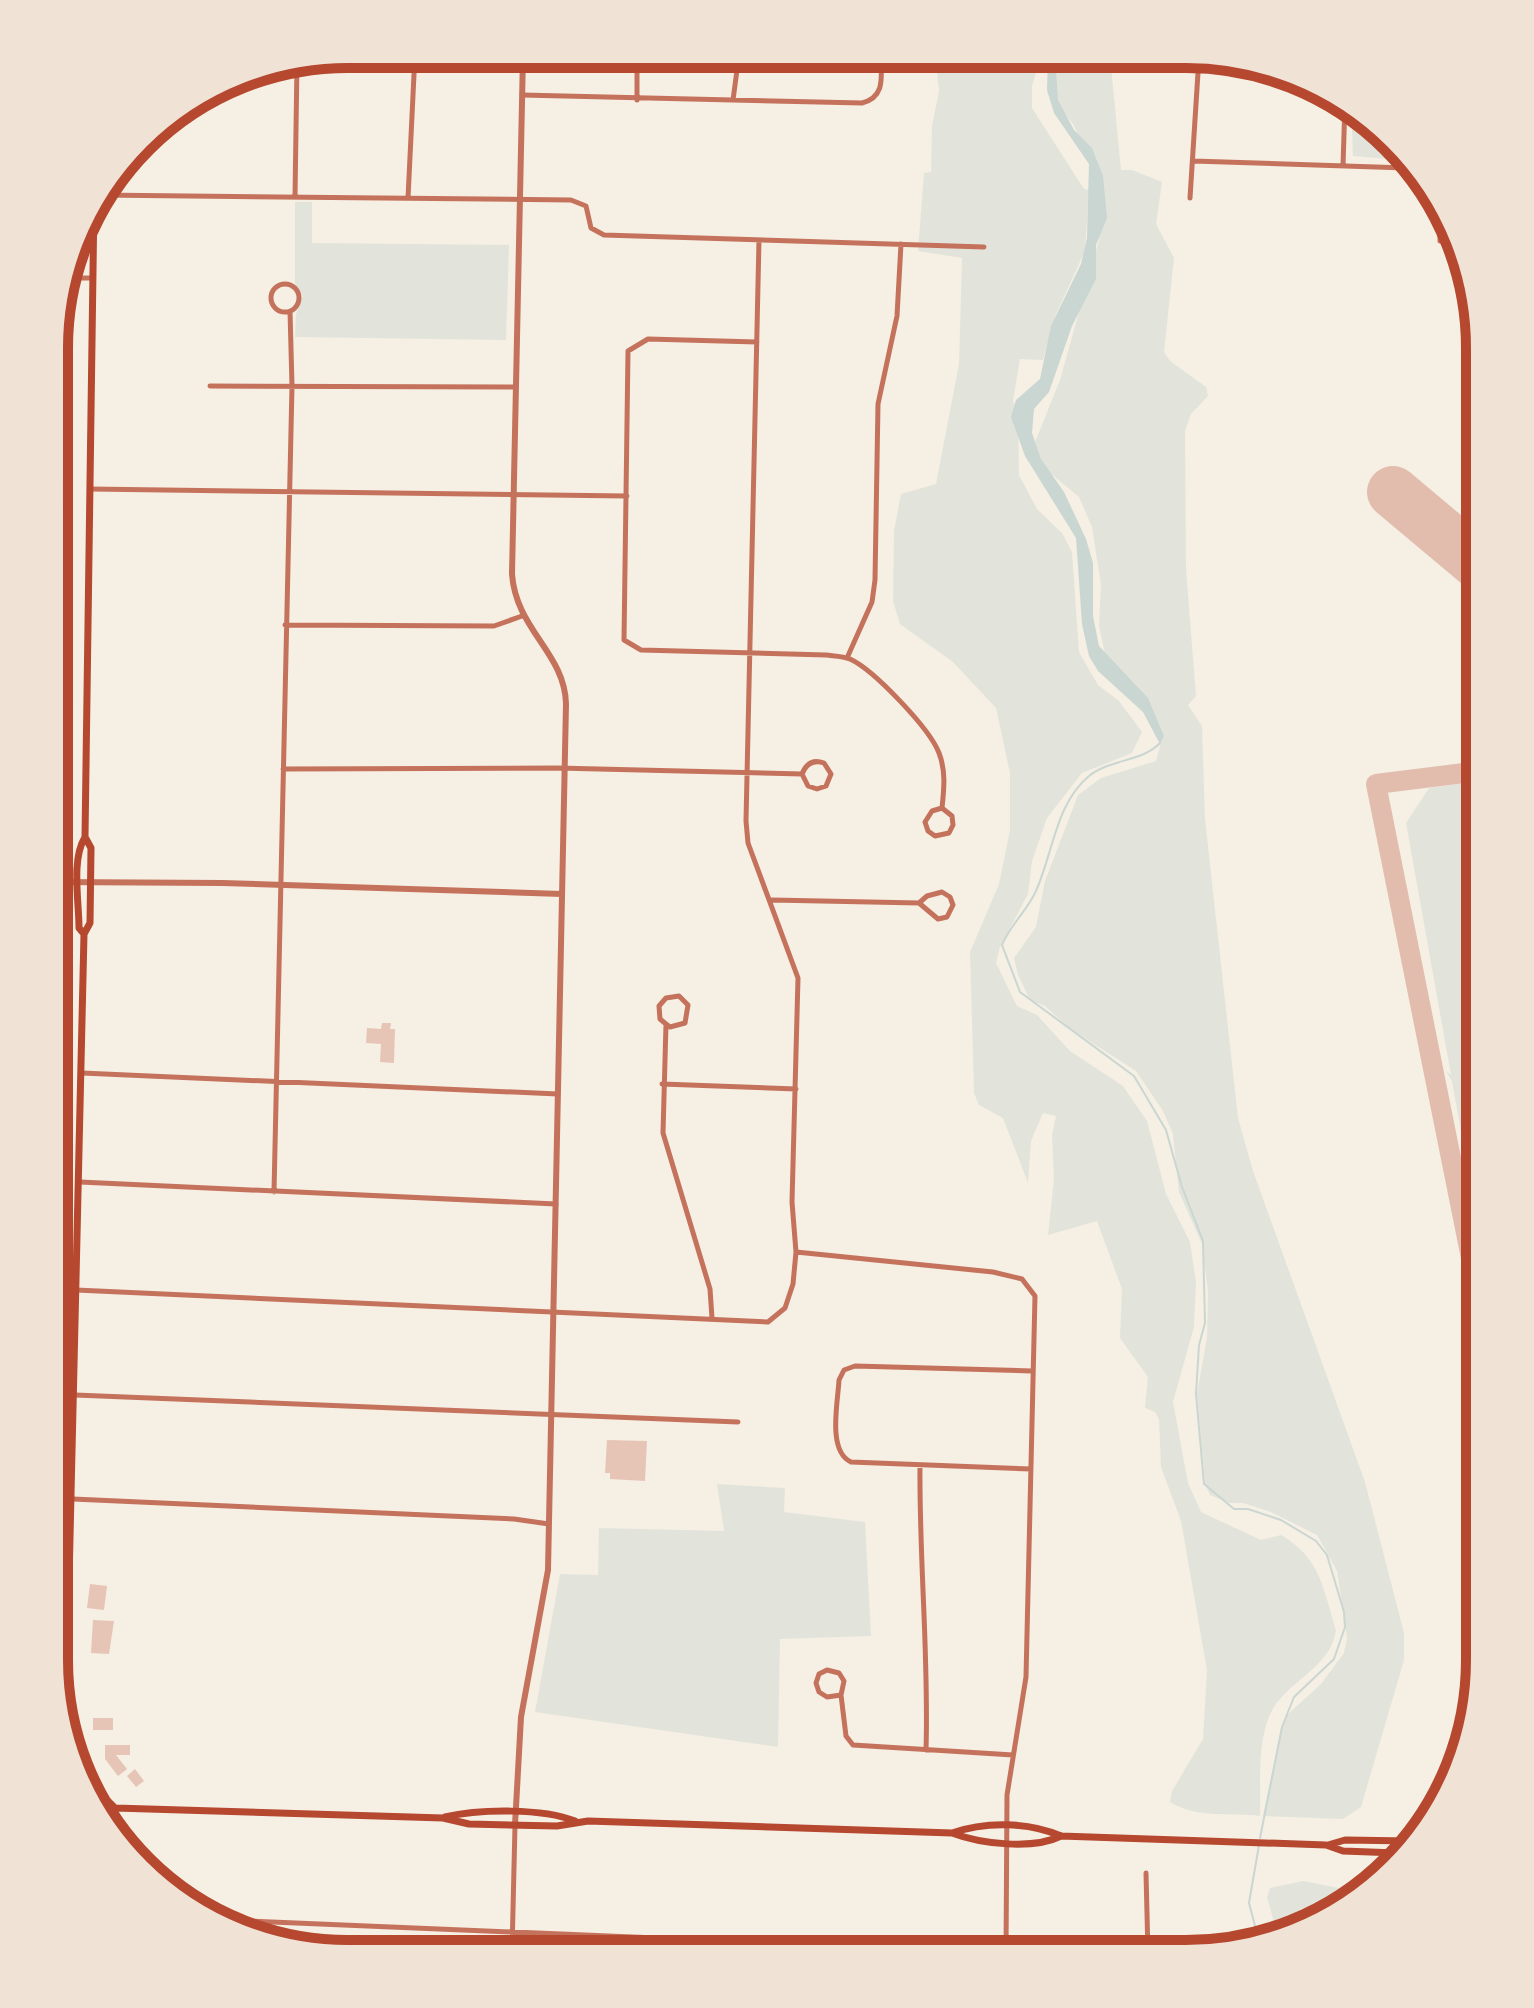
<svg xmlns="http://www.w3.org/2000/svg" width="1534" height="2008" font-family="'Source Sans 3',sans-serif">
  <rect width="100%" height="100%" fill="#f6efe4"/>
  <path fill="#e2e4dc" d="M922 56H1041L1032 86V108L1084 189 1089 190 1085 251 1056 314 1043 360 1020 359 1013 401 1018 412 1019 475 1037 509 1062 533 1072 552 1079 652 1098 685 1119 701 1142 732 1132 753 1082 773 1047 818 1032 861 1028 894 1000 947 996 963 1017 1006 1037 1015 1070 1051 1123 1086 1147 1121 1166 1194 1190 1242 1196 1282 1194 1327 1173 1402 1188 1483 1201 1512 1261 1540 1281 1535C1321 1558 1323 1589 1336 1630 1331 1670 1283 1681 1269 1717 1257 1746 1261 1785 1260 1816 1230 1812 1197 1819 1170 1802L1172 1791 1203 1739 1207 1670 1181 1521 1161 1467 1159 1419 1155 1412 1145 1408 1148 1377 1120 1338 1122 1289 1097 1221 1048 1235 1054 1179 1052 1135 1056 1116 1043 1113 1031 1141 1028 1183 1003 1118 979 1105 974 1093 970 952 999 884 1010 830V773L996 708 953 662 900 624 893 601 894 531 901 494 936 484 959 364 962 258 918 251 924 173 931 172 932 126 939 91 936 64Z
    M1072 56H1110L1121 170H1132L1162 182 1156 224 1174 258 1164 352 1170 361 1206 387 1208 396 1191 414 1185 431 1186 569 1196 696 1188 705 1202 726 1205 819 1238 1118 1253 1171 1365 1482 1404 1633V1660L1361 1807 1343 1819 1263 1816 1281 1730 1287 1715 1321 1684 1344 1653 1347 1638 1337 1571 1317 1535 1271 1512 1243 1503H1229L1210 1495 1205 1483 1197 1394 1207 1337 1208 1291 1202 1244 1179 1192 1173 1134 1163 1111 1136 1071 1069 1028 1045 1006 1030 1000 1018 975 1014 958 1036 927 1045 881 1078 795 1101 778 1156 761 1162 739 1148 709 1105 655 1099 626 1101 585 1092 527 1079 497 1044 468 1035 442 1060 380 1099 240 1102 184 1073 124 1056 103 1048 84 1056 69Z
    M1351 105 1399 160 1353 156Z
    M295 202H312V243L509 245 506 340 295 337 296 314 303 296 295 284Z
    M1480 781V1237L1452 1081 1446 1071 1451 1075 1406 823 1429 788Z
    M717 1484 785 1488 784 1512 865 1522 871 1636 780 1639 778 1747 535 1712 560 1574 598 1575 599 1528 724 1531Z
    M1303 1881 1354 1891 1334 1908H1302L1297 1912V1928L1277 1933 1267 1897 1270 1888Z"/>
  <path fill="#c9d6d2" d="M1048 56H1063L1056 71 1058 100 1074 130 1092 148 1103 176 1107 218 1096 245V279L1072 326 1049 392 1034 409 1032 433 1041 459 1064 492 1086 539 1093 563V616L1099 646 1148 698 1164 736 1160 744 1143 712 1098 671 1089 656 1082 624 1076 538 1025 456 1011 417 1016 400 1040 379 1051 326 1081 264 1087 238 1089 164 1054 113 1047 90Z"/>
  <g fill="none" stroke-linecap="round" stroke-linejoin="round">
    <path stroke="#c9d6d2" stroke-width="2" d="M1160 743C1142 762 1110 759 1089 776 1055 804 1053 855 1035 893 1026 912 1010 925 1002 945L1020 992 1134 1076 1166 1130 1182 1187 1203 1241 1205 1323 1199 1345 1196 1394 1204 1484 1234 1509H1248L1281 1520 1316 1541 1327 1555 1344 1612 1345 1627 1334 1659 1294 1697 1282 1727 1260 1838
      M1258 1937 1249 1903 1259 1845"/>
    <path stroke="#e2bdae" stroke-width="20" d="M1480 1277 1474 1273 1376 784 1480 771"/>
    <path stroke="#e2bdae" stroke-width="52" d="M1393 492 1480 565"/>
  </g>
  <path fill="#e6c5b7" d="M382 1023H391L390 1029H395L394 1063 380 1062 381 1044 366 1043 367 1028 381 1029Z
    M607 1440 647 1441 645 1481 610 1479V1473H605Z
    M90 1584 107 1586 104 1610 87 1608Z
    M93 1620 114 1621 109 1654 91 1653Z
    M93 1718H113V1730H93Z
    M105 1745H130V1755H116L127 1769 118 1776 105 1759Z
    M135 1769 144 1781 136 1787 127 1776Z"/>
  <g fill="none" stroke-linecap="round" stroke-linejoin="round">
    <path stroke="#b5482f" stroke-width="2" d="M55 1195 67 1196"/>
    <path stroke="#c5725c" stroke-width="5" d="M1198 59 1233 60
      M522 95 862 103C886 97 881 76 881 56
      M637 100V55
      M733 100 739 55
      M1193 161 1406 168
      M1343 166 1345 102
      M98 195 571 200 586 206 591 228 604 235 984 247
      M295 197 297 62
      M408 198 415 54
      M1190 198 1199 57
      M1440 241V207
      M67 278H92
      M271 298a14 14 0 1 1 28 0a14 14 0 1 1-28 0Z
      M757 342 648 339 628 351 624 640 641 650 826 655C834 656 843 656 850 659 874 670 930 729 939 753 946 771 944 789 942 808L932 811 925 822 928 831 935 836 949 833 953 825 952 816 942 808
      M210 386 515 387
      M90 489 627 496
      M285 625 494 626 522 616
      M847 658 872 602 875 580 878 404 897 316 901 244
      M283 769 557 768 802 774C806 764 813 759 824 763L831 774 826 786 817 789 808 786 802 774
      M772 900 919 903 938 919 947 917 953 905 950 897 942 892 927 896 919 903
      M666 1024 670 1027 685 1023 688 1005 679 996 666 998 659 1006 660 1019 666 1024 663 1133 710 1289 712 1318
      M82 1073 558 1094
      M662 1084 796 1089
      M80 1182 556 1204
      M274 1192 292 386 290 311
      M796 1252 993 1272 1022 1279 1035 1296 1026 1677 1007 1795 1006 1953
      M76 1290 768 1322 785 1308 793 1284 796 1252 792 1202 798 978 748 843 746 821 759 240
      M75 1395 738 1422
      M920 1465C919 1561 929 1655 926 1750
      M1031 1469 851 1462C827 1451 838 1402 839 1380L844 1370 855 1366 1032 1371
      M73 1499 514 1519 549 1524
      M841 1695 844 1681 839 1673 827 1670 819 1674 816 1683 819 1692 827 1697 841 1695 846 1736 853 1745 1013 1755
      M1146 1873 1148 1954
      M226 1920 704 1940 806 1953
      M512 1952 515 1825"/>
    <path stroke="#c5725c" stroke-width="6" d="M55 882 222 883 562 894
      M515 1825 521 1717 548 1570 566 704C565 653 516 630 512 574L523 55"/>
    <path stroke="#b5482f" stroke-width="7" d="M84 934 90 923 91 848 85 837
      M66 1710 84 934 79 928C79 901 71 860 85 837L94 200
      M93 1801H108L115 1808
      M104 1813 115 1808 443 1818 469 1824 557 1826 588 1821 952 1833C981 1844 1033 1850 1061 1836
      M445 1817C479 1809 543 1808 575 1821
      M952 1833C986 1821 1029 1822 1061 1836L1326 1845 1343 1851 1397 1853
      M1328 1845 1345 1840 1410 1841"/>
  </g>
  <path d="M0 0H1534V2008H0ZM348 68H1186A280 280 0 0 1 1466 348V1660A280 280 0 0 1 1186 1940H348A280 280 0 0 1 68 1660V348A280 280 0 0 1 348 68Z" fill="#f1e2d6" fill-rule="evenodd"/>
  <path fill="none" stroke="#b5482f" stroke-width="10" d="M348 68H1186A280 280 0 0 1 1466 348V1660A280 280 0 0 1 1186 1940H348A280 280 0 0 1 68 1660V348A280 280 0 0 1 348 68Z"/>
</svg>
